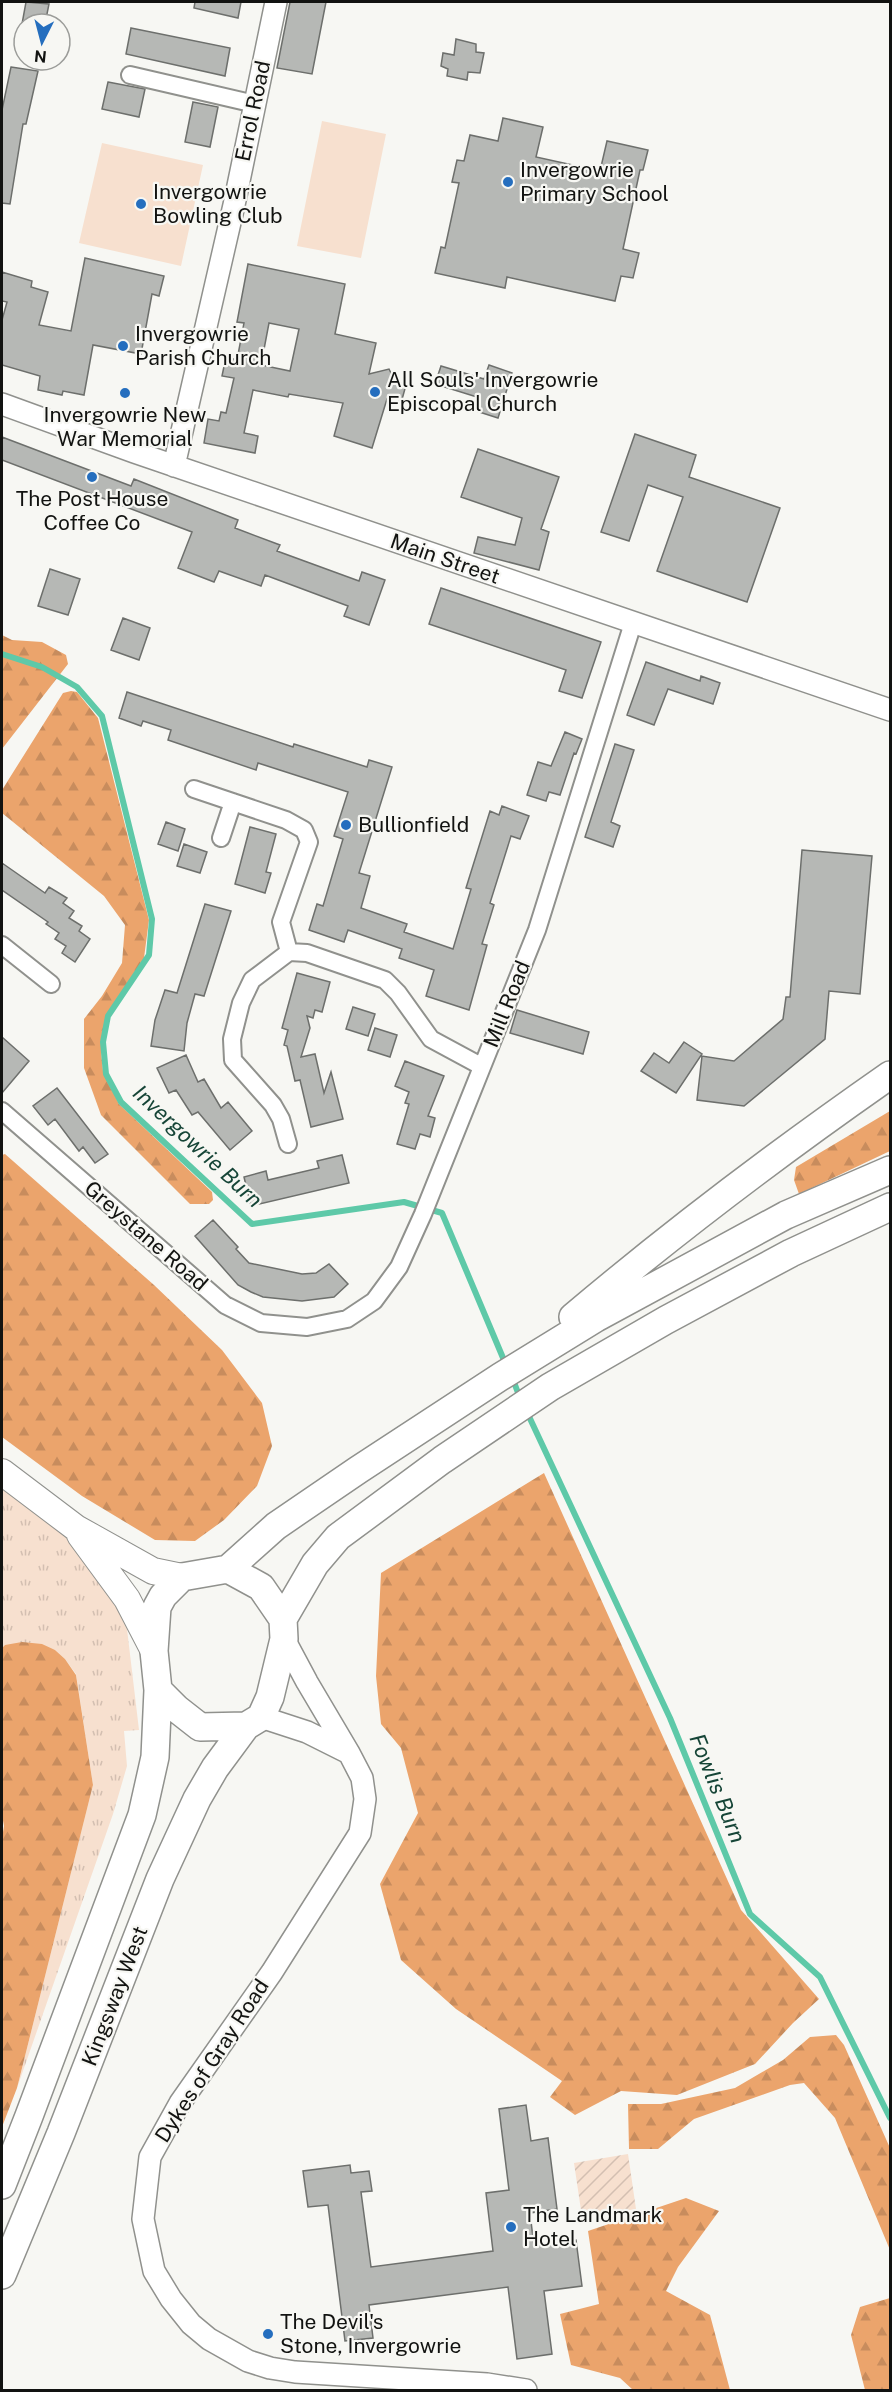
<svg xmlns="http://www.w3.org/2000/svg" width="892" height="2392" font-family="'Public Sans',sans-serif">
  <defs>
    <pattern id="grass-tufts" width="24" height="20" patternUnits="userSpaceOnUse" patternTransform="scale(1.5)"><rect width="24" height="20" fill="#f7e0cf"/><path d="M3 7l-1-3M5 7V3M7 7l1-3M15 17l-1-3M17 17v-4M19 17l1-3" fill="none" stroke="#d3bfb1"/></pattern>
    <pattern id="forest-firs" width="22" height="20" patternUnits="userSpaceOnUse" patternTransform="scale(1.5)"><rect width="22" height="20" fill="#eba46c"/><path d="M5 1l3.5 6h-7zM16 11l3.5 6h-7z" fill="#c88c5d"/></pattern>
    <pattern id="garden-furrows" width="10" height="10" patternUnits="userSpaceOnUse" patternTransform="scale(1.5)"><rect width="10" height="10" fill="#f7e0cf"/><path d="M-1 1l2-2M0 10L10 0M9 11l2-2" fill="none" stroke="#d3bfb1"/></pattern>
  </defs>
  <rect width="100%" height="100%" fill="#f7f7f3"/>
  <path fill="url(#grass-tufts)" d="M2 1486 60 1530 108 1585 127 1629 139 1730 124 1731 127 1766 113 1814 17 2088 93 1785 76 1674 65 1659 55 1650 5 1645 2 1648Z"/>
  <path fill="url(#forest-firs)" d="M2 635 12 640 42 642 66 655 68 664 2 749Z
    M71 691 77 692 98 718 149 920 144 958 105 1020 101 1050 103 1071 119 1104 212 1192 213 1200 209 1204H190L101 1115 84 1068V1019L102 996 122 963 125 925 104 896 2 813V790L63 693Z
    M890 1111V1151L799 1194 794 1180 796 1167Z
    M5 1154 154 1285 222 1350 262 1403 272 1446 257 1486 224 1520 195 1541 155 1540 82 1496 2 1437V1155Z
    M544 1473 741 1910 819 1999 793 2023 755 2064 677 2095 621 2091 575 2115 550 2097 562 2081 456 2009 401 1960 380 1884 418 1813 401 1748 381 1724 376 1676 381 1573Z
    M22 1642 42 1644 55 1650 65 1659 76 1675 93 1785 17 2088 2 2127V1838L4 1826 2 1815V1648L5 1645Z
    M836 2035 844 2045 890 2148V2250L835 2118 804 2083 790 2085 694 2119 658 2149H629L628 2104H661L735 2088 783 2060 810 2037Z
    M686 2198 719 2211 678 2267 666 2291 710 2315 730 2390H633L620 2378 571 2365 560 2314 599 2304 588 2231Z
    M890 2298V2390H865L851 2335 860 2307Z"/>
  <path fill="url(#garden-furrows)" d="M628 2154 636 2209 582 2217 574 2163Z"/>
  <path fill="#f7e0cf" d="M322 121 386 134 361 258 297 246Z
    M102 143 203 165 181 266 79 243Z"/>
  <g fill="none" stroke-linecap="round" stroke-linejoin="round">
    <path stroke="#5ec9a8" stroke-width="6" d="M2 654 42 667 77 687 102 716 152 919 149 955 108 1016 103 1042 106 1074 121 1102 252 1224 404 1202 442 1213 506 1365
      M512 1377 520 1398
      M526 1410 670 1718 750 1914 820 1977 890 2118"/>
  </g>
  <path fill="#b6b8b5" stroke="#6d6f6c" stroke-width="1.5" fill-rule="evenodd" d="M26 2 49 4 45 24H22Z
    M195 2H241L238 18 194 8Z
    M290 2H326L312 74 277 68Z
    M131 28 230 48 225 76 126 54Z
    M456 39 476 44V52L484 53 480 73 468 72 467 80 447 76 448 69 441 66 443 53 454 55Z
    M11 67 38 71 26 124H23L10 204 2 203V110Z
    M108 82 145 89 139 117 102 109Z
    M193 102 218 107 210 147 185 142Z
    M503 118 543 127 536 157 600 171 607 141 648 150 643 170H640L623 249 639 253 633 278 621 276 615 301 507 277 505 288 435 273 441 247 445 248 459 183 452 182 457 160 464 161 470 135 498 141Z
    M85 258 164 276 159 296 152 294 141 354 93 345 84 395 63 391 62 395 38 390 40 376 2 365V320L7 302 2 301V272L32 281 31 287 48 292 39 325 71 331Z
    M248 264 345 284 335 334 376 343 369 374 389 369 395 381 406 385 401 403 387 399 372 448 334 436 343 403 289 394 288 397 253 390 244 433 258 436 255 453 204 443 208 419 219 421 221 412 226 413 234 378 222 376 226 357 237 360 244 323 237 322ZM269 323 299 329 290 371 261 365Z
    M489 365 512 373 498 418 473 410 477 397 435 384 441 366 484 379Z
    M635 434 696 455 689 477 780 508 747 602 657 571 683 497 648 485 629 541 601 532Z
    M2 437 131 486 134 479 238 520 235 528 280 545 277 551 359 581 362 572 385 580 369 625 344 616 348 606 265 575 261 586 219 571 214 582 178 568 192 532 2 460Z
    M478 449 559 477 541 529 549 532 539 570 474 553 478 537 515 545 522 518 461 497Z
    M50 569 80 579 68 615 38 606Z
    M441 588 601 642 582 698 559 691 566 670 429 624Z
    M123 618 150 628 139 660 111 650Z
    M646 662 700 681 701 676 720 683 713 704 668 689 654 725 627 715Z
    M127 692 293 747 294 744 367 767 369 760 392 767 359 873 370 876 361 908 407 924 404 932 453 949 471 889 466 888 490 811 499 815 502 806 529 816 520 839 511 836 490 903 494 905 482 944 487 945 469 1010 426 996 434 970 399 958 402 949 348 930 344 942 309 930 317 904 323 906 343 839 334 836 348 792 258 763 256 770 168 740 171 730 143 721 141 726 119 718Z
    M565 732 582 739 576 754 574 753 560 795 549 792 546 801 527 795 538 762 551 766Z
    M615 744 634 750 611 822 620 826 613 847 585 837Z
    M166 822 185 829 178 851 158 844Z
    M250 827 276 834 266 872 271 873 265 893 235 884Z
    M184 844 207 852 200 873 177 866Z
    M802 850 872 856 860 994 829 991 825 1039 744 1106 697 1100 702 1056 734 1061 783 1019 786 997H790Z
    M2 863 45 893 49 887 67 898 63 903 74 911 69 918 82 926 79 931 90 939 75 962 62 953 66 946 55 939 59 933 46 924 48 922 2 890Z
    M205 904 231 911 204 996 195 994 187 1023 184 1051 151 1046 155 1020 165 990 177 993Z
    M297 973 330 982 322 1012 315 1010 313 1018 307 1016 310 1028 301 1057 315 1054 324 1093 331 1072 343 1119 311 1127 300 1080 295 1081 287 1046 284 1045 288 1030 282 1028Z
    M353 1007 375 1014 368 1036 346 1029Z
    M517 1010 589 1032 583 1054 510 1033Z
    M375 1028 397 1035 390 1057 368 1050Z
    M2 1037 29 1061 2 1093Z
    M684 1042 702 1054 676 1093 641 1071 654 1053 669 1063Z
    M186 1055 198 1082 204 1079 221 1108 228 1102 252 1131 230 1150 198 1112 192 1115 176 1090 169 1093 157 1068Z
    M405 1061 444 1076 428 1116 435 1118 430 1137 420 1134 415 1149 397 1144 409 1104 405 1103 409 1092 395 1086Z
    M57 1088 108 1154 95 1163 83 1147 79 1151 55 1119 48 1125 33 1106Z
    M342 1155 349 1183 251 1206 244 1177 266 1171 268 1180 319 1168 317 1161Z
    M213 1220 238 1247 236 1249 249 1263 302 1274 316 1273 329 1264 348 1284 334 1297 302 1301 263 1297 251 1292 238 1285 195 1236Z
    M526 2105 531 2141 548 2138 557 2209 530 2213 534 2246 576 2240 582 2286 544 2291 552 2354 517 2359 508 2287 369 2305 373 2338 345 2341 328 2205 308 2207 303 2171 350 2165 351 2173 369 2171 372 2191 361 2192 371 2267 493 2251 486 2193 509 2190 499 2109Z"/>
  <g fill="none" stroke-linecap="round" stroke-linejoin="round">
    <defs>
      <path id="minor" d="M130 75 255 104
        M194 789 286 820 304 830 309 842 281 922 289 952
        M221 838 233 802
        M2 945 51 984
        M2 1111 225 1305 261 1323 307 1327 347 1319 374 1301 399 1267 423 1214 537 930 633 623
        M288 1144 281 1119 273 1105 233 1060 232 1039 241 1003 252 980 289 952 307 953 385 980 398 993 431 1039 481 1066"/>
      <path id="tertiary" d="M2 404 134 452 890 710
        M174 466 234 205 276 2
        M284 1639 307 1682 349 1753 362 1778 365 1799 360 1833 272 1972 180 2103 150 2157 143 2219 154 2271 171 2299 191 2324 209 2339 248 2361 270 2368 295 2372 487 2384 526 2390
        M261 1717 307 1732 349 1753"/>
      <path id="primary" d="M2 1472 76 1528 153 1571 182 1577
        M80 1535 127 1599 154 1651"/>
      <path id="trunk" d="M573 1317C675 1231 781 1151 890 1075
        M228 1569 276 1526 358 1470 500 1377 596 1318 786 1215 890 1170
        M228 1569 261 1587 283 1619 284 1639 270 1697 261 1717 246 1726 200 1727 177 1709 158 1690 154 1651 157 1607 163 1596 182 1577Z
        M283 1619 315 1564 338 1537 442 1460 550 1387 666 1320 791 1253 890 1207
        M2 2185 29 2116 142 1815 155 1757 158 1690
        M2 2275 61 2133 160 1879 197 1799 215 1768 246 1726"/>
    </defs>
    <use href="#minor" stroke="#90918d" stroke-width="20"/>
    <use href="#tertiary" stroke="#90918d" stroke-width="24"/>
    <use href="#primary" stroke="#90918d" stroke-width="28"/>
    <use href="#trunk" stroke="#90918d" stroke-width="30"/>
    <use href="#minor" stroke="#fff" stroke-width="16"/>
    <use href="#tertiary" stroke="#fff" stroke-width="21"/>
    <use href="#primary" stroke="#fff" stroke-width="26"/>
    <use href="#trunk" stroke="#fff" stroke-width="27"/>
  </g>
  <g fill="#256ebe" stroke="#f7f7f3" stroke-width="2">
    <circle cx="508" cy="182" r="6"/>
    <circle cx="141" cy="204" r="6"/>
    <circle cx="123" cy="346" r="6"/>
    <circle cx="375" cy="392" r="6"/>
    <circle cx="125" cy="393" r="6"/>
    <circle cx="92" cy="477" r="6"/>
    <circle cx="346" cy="825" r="6"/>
    <circle cx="511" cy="2227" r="6"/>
    <circle cx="268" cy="2334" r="6"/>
  </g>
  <g text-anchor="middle" stroke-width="4.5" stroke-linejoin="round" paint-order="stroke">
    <g font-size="21" fill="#121311" stroke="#f7f7f3">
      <text transform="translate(253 111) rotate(-78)" y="7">Errol Road</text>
      <text transform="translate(445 559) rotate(19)" y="7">Main Street</text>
      <text transform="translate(507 1004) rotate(-68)" y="7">Mill Road</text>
      <text transform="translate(146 1236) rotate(41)" y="7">Greystane Road</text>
      <text transform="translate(115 1996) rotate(-69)" y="7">Kingsway West</text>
      <text transform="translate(212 2061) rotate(-57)" y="7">Dykes of Gray Road</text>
    </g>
    <g font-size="21" fill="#121311" stroke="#f7f7f3" text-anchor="start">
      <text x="520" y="177">Invergowrie<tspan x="520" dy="24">Primary School</tspan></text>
      <text x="153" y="199">Invergowrie<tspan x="153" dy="24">Bowling Club</tspan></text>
      <text x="135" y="341">Invergowrie<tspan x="135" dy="24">Parish Church</tspan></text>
      <text x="387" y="387">All Souls' Invergowrie<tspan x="387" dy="24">Episcopal Church</tspan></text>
      <text x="125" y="422" text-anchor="middle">Invergowrie New<tspan x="125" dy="24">War Memorial</tspan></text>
      <text x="92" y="506" text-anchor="middle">The Post House<tspan x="92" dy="24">Coffee Co</tspan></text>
      <text x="358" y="832">Bullionfield</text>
      <text x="523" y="2222">The Landmark<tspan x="523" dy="24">Hotel</tspan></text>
      <text x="280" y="2329">The Devil's<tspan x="280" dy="24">Stone, Invergowrie</tspan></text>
    </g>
    <g font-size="22" font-style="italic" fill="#164537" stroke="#f7f7f3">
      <text transform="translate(198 1146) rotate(43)" y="8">Invergowrie Burn</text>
      <text transform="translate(718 1788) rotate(68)" y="8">Fowlis Burn</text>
    </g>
  </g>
  <rect width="892" height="2392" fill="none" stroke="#121311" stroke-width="6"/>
  <g transform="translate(42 42) rotate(186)"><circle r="28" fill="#f7f7f3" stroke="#9b9c99" stroke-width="1.5"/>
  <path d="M0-4.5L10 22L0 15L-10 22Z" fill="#256ebe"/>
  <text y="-9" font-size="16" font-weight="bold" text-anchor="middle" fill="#121311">N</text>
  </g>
</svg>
